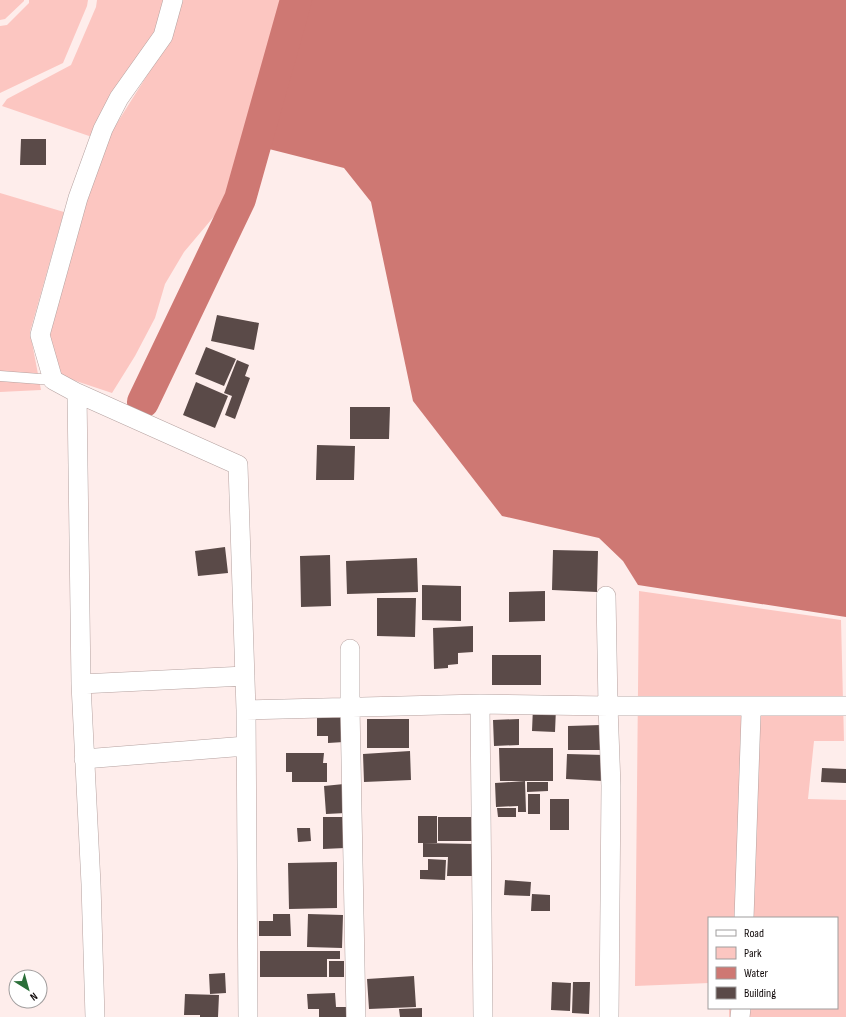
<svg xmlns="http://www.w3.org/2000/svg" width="846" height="1017" font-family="'Sofia Sans Condensed',sans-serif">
  <rect width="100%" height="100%" fill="#feedeb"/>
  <path fill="#fcc6c1" d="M0 0H24V1L5 19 0 20Z
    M29 0H88L87 6 63 63 0 93V26L7 25 29 3Z
    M97 0H165L155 34 92 137 2 106 7 99 71 65 96 7Z
    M181 0H287L227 201 184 252 165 284 155 318 135 356 112 393 58 375 50 335 84 206 112 131 170 39Z
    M0 193 64 212 30 332 41 390 0 392Z
    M639 591 841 620 844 741H814L808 799 846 800V1017H729V1008H837V918H709V983L635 986Z"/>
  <path fill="#ce7873" d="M311 0H846V617L638 585 623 561 599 538 502 516 413 401 371 202 344 168 269 149Z"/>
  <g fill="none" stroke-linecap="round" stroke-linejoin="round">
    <path stroke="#ce7873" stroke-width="32" d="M143 402 240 199 296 0"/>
  </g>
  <path fill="#5a4a48" d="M21 139H46V165H20Z
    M217 315 259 323 254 350 211 341Z
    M206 347 236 359 224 386 195 374Z
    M237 360 249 365 245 376 250 378 235 419 225 415 232 396 224 393Z
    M196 382 228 396 215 428 183 415Z
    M350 407H390L389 439H350Z
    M317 445 355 446 354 480H316Z
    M225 547 228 573 198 576 195 551Z
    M553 550 598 551 597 592 552 590Z
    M330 555 331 606 301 607 300 556Z
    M417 558 418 592 347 594 346 561Z
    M422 585 461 586V621L422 620Z
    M545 591V621L509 622V592Z
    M377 598H416L415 637 377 636Z
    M473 626V652L458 653V664L448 665V668L434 669 433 628Z
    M492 655H541V685H492Z
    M533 707 556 708 555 732 532 731Z
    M344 717V742L328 743V736H317V718Z
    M367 719H409V748H367Z
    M519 719V745L494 746 493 720Z
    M601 725V750H568V726Z
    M499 748H553V781H500Z
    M410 751 411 780 364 782 363 754Z
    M286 753H324L323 763H327V782H292V772H286Z
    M567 754 604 755 603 781 566 779Z
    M822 768 846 769V783L821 782Z
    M525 781 526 812H518V806L496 807 495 783Z
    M527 782H548V791L527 792Z
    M344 784 346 813 326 814 324 786Z
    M528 794H540V814H528Z
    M550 799H569V830H550Z
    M497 808H516V817H498Z
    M418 816H437V843H418Z
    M323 817H345V848L323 849Z
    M438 817H476V841H438Z
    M297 828H310L311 841 298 842Z
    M423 843 475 844V876H447L448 857H423Z
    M428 859 446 860 445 880 420 879V870H428Z
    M337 862V908L289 909 288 863Z
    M505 880 531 882 530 896 504 895Z
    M532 894 550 895V911H531Z
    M273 914H290L291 936H259V921H273Z
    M308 914 343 915 342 948 307 947Z
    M260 951H340V959H327V977H260Z
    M329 961H344V977H329Z
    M225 973 226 993 210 994 209 974Z
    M414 976 416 1007 369 1009 367 979Z
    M552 982 571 983 570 1011 551 1010Z
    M573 982H590L589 1014 572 1013Z
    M335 993 336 1007H347V1017H319V1009H308L307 994Z
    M185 994 219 995 218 1017H200V1015H184Z
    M422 1008V1017H400L399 1009Z"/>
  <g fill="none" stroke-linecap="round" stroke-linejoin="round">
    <defs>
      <path id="lane" d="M0 376 53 380"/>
      <path id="street" d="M173 0 163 36 119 98 103 129 78 198 40 335 53 380 77 393 238 465 246 710 248 1017
        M77 393 81 684 91 884 95 1017
        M606 596 608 706 611 786 609 1017
        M350 649V707L356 1017
        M81 684 245 676
        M480 704 483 1017
        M246 710 480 704 608 706H846
        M84 759 246 746
        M744 918 751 715
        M740 1017 741 1008"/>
    </defs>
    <use href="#lane" stroke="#b5a2a0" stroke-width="11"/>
    <use href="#street" stroke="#b5a2a0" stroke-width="20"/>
    <use href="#lane" stroke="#fff" stroke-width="10"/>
    <use href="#street" stroke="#fff" stroke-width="19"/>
  </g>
  <rect x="708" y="917" width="130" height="92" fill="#ffffff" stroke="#a09d9d"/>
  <rect x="716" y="930" width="20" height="6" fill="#ffffff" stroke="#a09d9d"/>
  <text x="744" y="937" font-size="12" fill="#110a0a">Road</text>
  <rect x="716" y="947" width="20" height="12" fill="#fcc6c1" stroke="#a09d9d"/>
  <text x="744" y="957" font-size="12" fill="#110a0a">Park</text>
  <rect x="716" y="967" width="20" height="12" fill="#ce7873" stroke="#a09d9d"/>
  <text x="744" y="977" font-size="12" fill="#110a0a">Water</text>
  <rect x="716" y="987" width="20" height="12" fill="#5a4a48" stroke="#a09d9d"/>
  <text x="744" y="997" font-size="12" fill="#110a0a">Building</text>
  <g transform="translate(28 989) rotate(143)"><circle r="19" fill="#ffffff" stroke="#a09d9d"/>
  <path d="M0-3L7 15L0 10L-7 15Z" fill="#2b6f39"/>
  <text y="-6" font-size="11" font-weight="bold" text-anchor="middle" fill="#110a0a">N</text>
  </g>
</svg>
